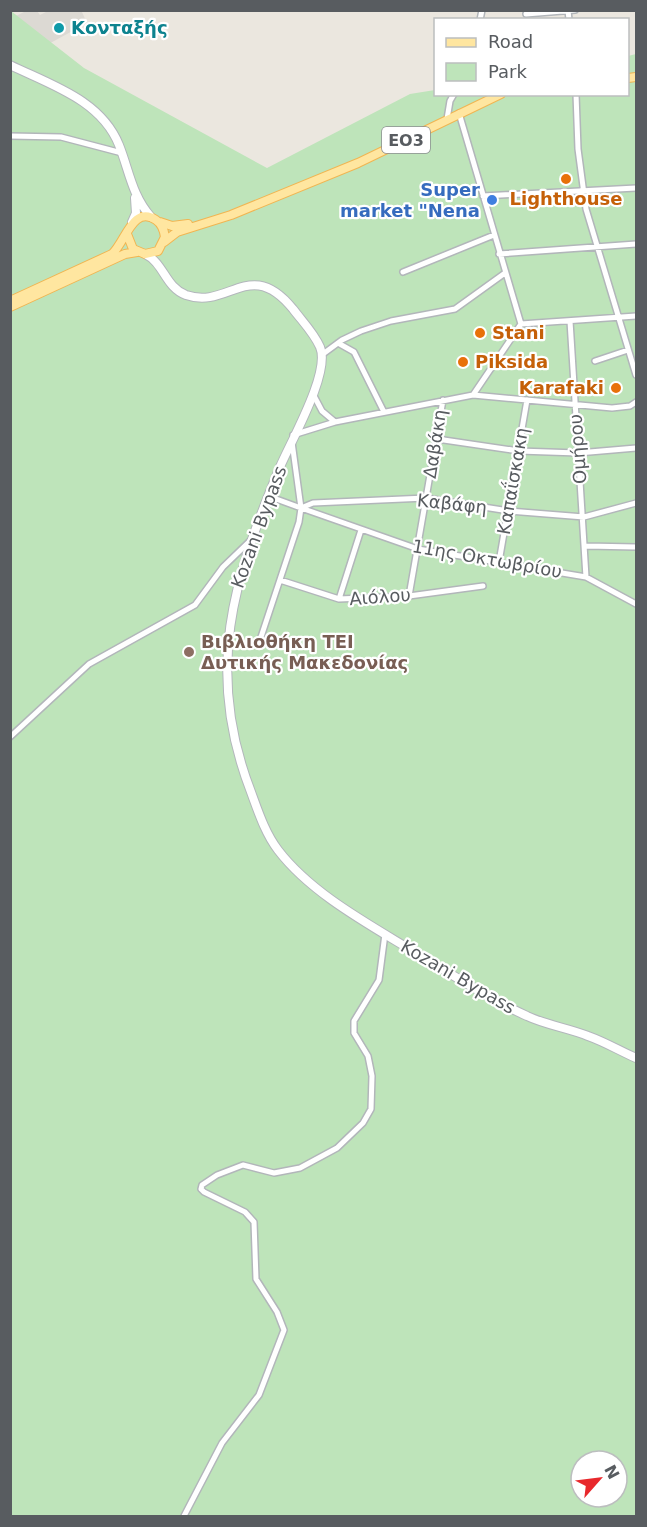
<svg xmlns="http://www.w3.org/2000/svg" width="647" height="1527" font-family="'DejaVu Sans',sans-serif">
  <rect width="100%" height="100%" fill="#ebe7df"/>
  <path fill="#dcd9d3" d="M81 10 87 23 23 58 10 19 26 11H37L40 15 48 11Z"/>
  <path fill="#bee4ba" fill-rule="evenodd" d="M11 11 84 68 267 168 410 94 435 90 436 94H628V56L636 54V1516H11ZM581 1461H617V1497H581Z"/>
  <g fill="none" stroke-linecap="round" stroke-linejoin="round">
    <defs>
      <path id="street" d="M568 10 569 20
        M526 14 575 10
        M480 20 482 10
        M576 94 578 149 586 209 636 375
        M459 113 521 324
        M447 119 450 101 454 94
        M10 136 61 137 122 153
        M483 196 636 188
        M499 254 636 244
        M403 272 494 235
        M570 321 586 577
        M521 324 636 316
        M338 343 354 352 384 412
        M323 354 342 340 361 331 391 321 455 309 505 273
        M595 361 628 350
        M313 394 322 411 335 422
        M473 395 521 324
        M293 435 335 422 473 395 612 408 630 406 636 402
        M437 439 519 451 578 453 636 448
        M268 496 301 508 313 503 426 498 509 511 584 517 636 503
        M301 508 418 549 586 577 636 604
        M586 546 636 547
        M499 562 527 400
        M280 580 339 599 409 596 483 586
        M409 596 443 400
        M339 599 361 530
        M261 637 299 522 301 508 292 442
        M10 737 89 664 195 605 223 567 251 540
        M184 1516 222 1443 259 1395 284 1330 277 1312 256 1279 254 1222 245 1212 204 1192 201 1189 202 1185 217 1175 243 1165 274 1173 300 1168 337 1148 363 1123 371 1109 372 1076 368 1056 354 1033V1021L379 980 385 934"/>
      <path id="secondary" d="M10 65C51 85 101 100 119 145 129 170 132 196 151 217
        M132 222 136 213 135 198
        M145 254C164 263 165 287 186 295 229 310 250 256 293 309 302 321 314 333 320 347 331 372 291 441 280 467 233 580 204 671 251 792 258 811 265 833 278 850 313 896 376 928 424 958 458 978 491 1000 527 1016 546 1025 568 1028 588 1036 605 1042 620 1051 636 1058"/>
      <path id="primary" d="M628 78 636 77
        M160 222 172 226 188 224
        M164 242 177 232 231 215 358 163 501 94
        M10 301 112 254C125 243 133 204 156 220 162 224 164 230 165 237L158 251 145 254 133 249 127 234
        M10 307 125 254 137 252"/>
    </defs>
    <use href="#street" stroke="#b2b6ba" stroke-width="8"/>
    <use href="#secondary" stroke="#b3b7bc" stroke-width="10"/>
    <use href="#primary" stroke="#f1b552" stroke-width="10"/>
    <use href="#street" stroke="#fff" stroke-width="5"/>
    <use href="#secondary" stroke="#fff" stroke-width="8"/>
    <use href="#primary" stroke="#ffe6a0" stroke-width="8"/>
  </g>
  <circle fill="#0f9aa8" stroke="#fff" stroke-width="2" cx="59" cy="28" r="6"/>
  <g fill="#e8710a" stroke="#fff" stroke-width="2">
    <circle cx="566" cy="179" r="6"/>
    <circle cx="480" cy="333" r="6"/>
    <circle cx="463" cy="362" r="6"/>
    <circle cx="616" cy="388" r="6"/>
  </g>
  <circle fill="#3f7fe0" stroke="#fff" stroke-width="2" cx="492" cy="200" r="6"/>
  <circle fill="#8d6e63" stroke="#fff" stroke-width="2" cx="189" cy="652" r="6"/>
  <g text-anchor="middle" stroke-width="4.5" stroke-linejoin="round" paint-order="stroke">
    <rect fill="#fff" stroke="#8a8d90" stroke-width="1.5" x="382" y="127" width="48" height="26" rx="4.5"/>
    <g font-size="16" font-weight="bold" fill="#585c60">
      <text x="406" y="146">ΕΟ3</text>
    </g>
    <g font-size="18" font-weight="bold" fill="#0d838f" stroke="#fff" text-anchor="start">
      <text x="71" y="34">Κονταξής</text>
    </g>
    <g font-size="18" font-weight="bold" fill="#366cbe" stroke="#fff" text-anchor="end">
      <text x="480" y="196">Super<tspan x="480" dy="21">market "Nena</tspan></text>
    </g>
    <g font-size="18" font-weight="bold" fill="#c56008" stroke="#fff" text-anchor="start">
      <text x="566" y="205" text-anchor="middle">Lighthouse</text>
      <text x="492" y="339">Stani</text>
      <text x="475" y="368">Piksida</text>
      <text x="604" y="394" text-anchor="end">Karafaki</text>
    </g>
    <g font-size="18" fill="#585c60" stroke="#fff">
      <text transform="translate(435 444) rotate(-81)" y="6">Δαβάκη</text>
      <text transform="translate(578 449) rotate(-94)" y="6">Ομήρου</text>
      <text transform="translate(513 481) rotate(-80)" y="6">Καπαΐσκακη</text>
      <text transform="translate(452 504) rotate(6)" y="6">Καβάφη</text>
      <text transform="translate(259 527) rotate(-70)" y="6">Kozani Bypass</text>
      <text transform="translate(487 559) rotate(10)" y="6">11ης Οκτωβρίου</text>
      <text transform="translate(380 597) rotate(-4)" y="6">Αιόλου</text>
      <text transform="translate(458 977) rotate(30)" y="6">Kozani Bypass</text>
    </g>
    <g font-size="18" font-weight="bold" fill="#785e54" stroke="#fff" text-anchor="start">
      <text x="201" y="648">Βιβλιοθήκη ΤΕΙ<tspan x="201" dy="21">Δυτικής Μακεδονίας</tspan></text>
    </g>
  </g>
  <rect width="647" height="1527" fill="none" stroke="#585c60" stroke-width="24"/>
  <rect x="434" y="18" width="195" height="78" fill="#ffffff" stroke="#bcbebf" stroke-width="1.5"/>
  <rect x="446" y="38" width="30" height="9" fill="#ffe6a0" stroke="#bcbebf" stroke-width="1.5"/>
  <text x="488" y="48" font-size="18" fill="#585c60">Road</text>
  <rect x="446" y="63" width="30" height="18" fill="#bee4ba" stroke="#bcbebf" stroke-width="1.5"/>
  <text x="488" y="78" font-size="18" fill="#585c60">Park</text>
  <g transform="translate(599 1479) rotate(62)"><circle r="28" fill="#ffffff" stroke="#bcbebf" stroke-width="1.5"/>
  <path d="M0-4.5L10 22L0 15L-10 22Z" fill="#e8282c"/>
  <text y="-9" font-size="16" font-weight="bold" text-anchor="middle" fill="#585c60">N</text>
  </g>
</svg>
